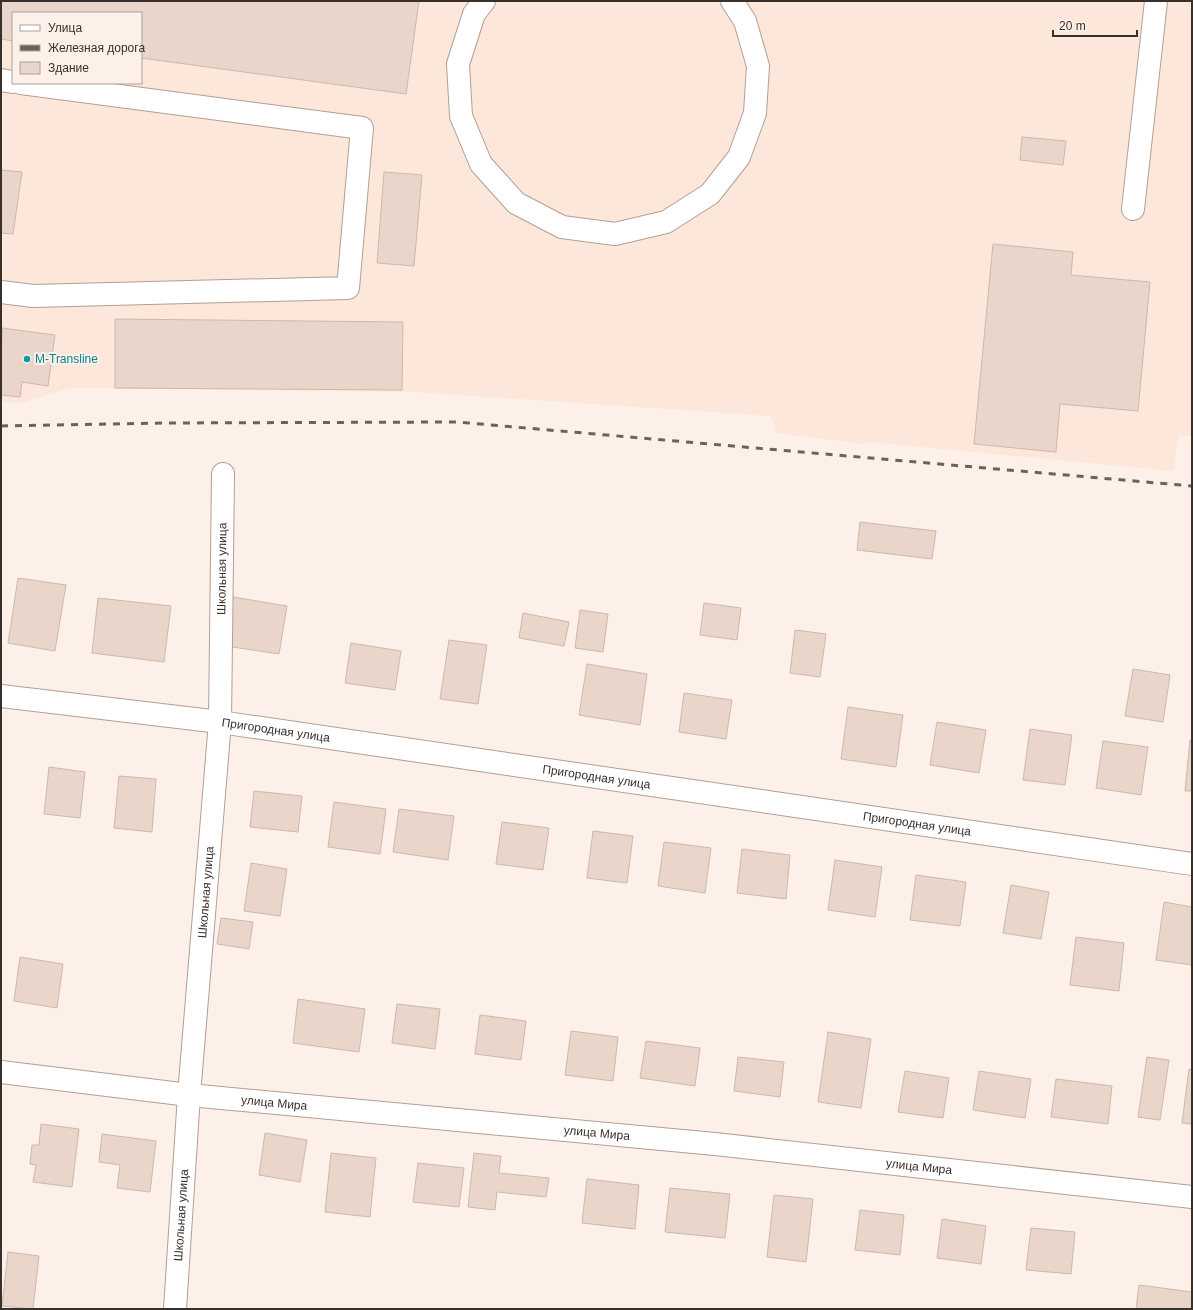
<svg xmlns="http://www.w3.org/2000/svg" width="1193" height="1310" font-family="Arial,sans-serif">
  <rect width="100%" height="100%" fill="#fdf0e9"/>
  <path fill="#fde7da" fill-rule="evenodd" d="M1 1H1192V436L1179 435 1173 471 869 442 863 444 776 433 771 416 413 392 70 388 18 404 1 402ZM13 13H141V83H13Z"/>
  <path fill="#e9d5c9" stroke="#ccb8ad" d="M1 1H419L406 94 141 58V13H13V41L1 39Z
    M1022 137 1066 141 1063 165 1020 160Z
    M1 170 22 172 13 234 1 233Z
    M384 172 422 175 414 266 377 263Z
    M993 244 1073 252 1071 275 1150 282 1138 411 1060 404 1056 452 974 444Z
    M115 319 403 322 402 390 115 388Z
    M2 328 55 335 48 386 22 382 20 397 1 395Z
    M860 522 936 531 932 559 857 550Z
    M18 578 66 585 55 651 8 643Z
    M233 597 287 606 279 654 226 646Z
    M98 598 171 606 164 662 92 653Z
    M704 603 741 608 737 640 700 635Z
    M580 610 608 614 603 652 575 648Z
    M523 613 569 622 564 646 519 638Z
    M795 630 826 634 820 677 790 673Z
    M449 640 487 645 478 704 440 699Z
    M351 643 401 651 395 690 345 683Z
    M587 664 647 674 640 725 579 715Z
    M1133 669 1170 675 1163 722 1125 716Z
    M684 693 732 700 726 739 679 732Z
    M848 707 903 715 896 767 841 759Z
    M937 722 986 730 979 773 930 765Z
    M1030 729 1072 735 1065 785 1023 780Z
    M1190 740H1192V791H1185Z
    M1103 741 1148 747 1141 795 1096 788Z
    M49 767 85 772 80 818 44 814Z
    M119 776 156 779 152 832 114 828Z
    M254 791 302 796 298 832 250 827Z
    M334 802 386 809 380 854 328 847Z
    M399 809 454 816 448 860 393 852Z
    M502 822 549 828 543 870 496 864Z
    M593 831 633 836 627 883 587 878Z
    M664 842 711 848 705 893 658 886Z
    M742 849 790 855 786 899 737 893Z
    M835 860 882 867 875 917 828 910Z
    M251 863 287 869 280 916 244 911Z
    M916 875 966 882 960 926 910 920Z
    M1011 885 1049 892 1041 939 1003 933Z
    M1164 902 1192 907V965L1156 960Z
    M221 918 253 922 249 949 217 944Z
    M1076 937 1124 943 1119 991 1070 985Z
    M20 957 63 964 57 1008 14 1001Z
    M298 999 365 1009 359 1052 293 1043Z
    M397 1004 440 1009 435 1049 392 1043Z
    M480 1015 526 1021 521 1060 475 1054Z
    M571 1031 618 1037 613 1081 565 1075Z
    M828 1032 871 1039 861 1108 818 1102Z
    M646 1041 700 1048 695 1086 640 1078Z
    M738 1057 784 1062 780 1097 734 1091Z
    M1147 1057 1169 1060 1160 1120 1138 1117Z
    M1189 1069 1192 1070V1124L1182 1123Z
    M905 1071 949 1078 943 1118 898 1112Z
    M979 1071 1031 1079 1025 1118 973 1110Z
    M1056 1079 1112 1086 1108 1124 1051 1117Z
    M41 1124 79 1129 72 1187 33 1182 36 1165 30 1164 32 1145H39Z
    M265 1133 307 1140 300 1182 259 1175Z
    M102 1134 156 1141 150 1192 117 1188 120 1165 99 1162Z
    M331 1153 376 1158 370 1217 325 1212Z
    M474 1153 501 1156 499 1173 549 1178 546 1197 497 1192 495 1210 468 1207Z
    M418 1163 464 1168 459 1207 413 1202Z
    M587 1179 639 1185 635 1229 582 1223Z
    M670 1188 730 1194 725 1238 665 1232Z
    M774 1195 813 1199 806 1262 767 1257Z
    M860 1210 904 1215 900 1255 855 1250Z
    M942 1219 986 1226 981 1264 937 1258Z
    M1031 1228 1075 1232 1071 1274 1026 1270Z
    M8 1252 39 1256 33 1309 2 1306Z
    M1139 1285 1192 1292V1309H1136Z"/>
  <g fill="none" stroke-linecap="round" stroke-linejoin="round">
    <defs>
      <g id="minor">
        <path d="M484 1 474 14 458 64 461 116 481 164 516 203 562 227 615 234 666 222 710 194 739 157 755 113 758 66 745 21 732 1"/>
        <path d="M1 80 13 82"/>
        <path d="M1133 209 1156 1"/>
        <path d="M1 292 33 296 348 288 362 128 21 83"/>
        <path id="s1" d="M1 696 220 722 1192 864"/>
        <path id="s2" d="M1 1072 189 1095 715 1144 1192 1197"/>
        <path id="s3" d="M175 1309 189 1095 220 722 223 474"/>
      </g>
    </defs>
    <use href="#minor" stroke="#b29f94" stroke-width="24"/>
    <use href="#minor" stroke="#fff" stroke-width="22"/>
    <path stroke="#6b625c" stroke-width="3" stroke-dasharray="7 7" stroke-linecap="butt" d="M1 426 162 423 457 422 1192 486"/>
  </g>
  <circle fill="#0f9aa8" stroke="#fdf0e9" stroke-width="1.5" cx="27" cy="359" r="4"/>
  <g text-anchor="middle" stroke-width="4" stroke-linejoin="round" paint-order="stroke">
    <g font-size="12" fill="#0d838f" stroke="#fdf0e9" text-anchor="start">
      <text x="35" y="363">M-Transline</text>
    </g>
    <g font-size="12" fill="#38302b" stroke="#fdf0e9">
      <text dy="4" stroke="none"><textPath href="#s3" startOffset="742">Школьная улица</textPath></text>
      <text dy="4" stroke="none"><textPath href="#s1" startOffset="277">Пригородная улица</textPath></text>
      <text dy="4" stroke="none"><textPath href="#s1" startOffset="601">Пригородная улица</textPath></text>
      <text dy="4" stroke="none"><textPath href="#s1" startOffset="925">Пригородная улица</textPath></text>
      <text dy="4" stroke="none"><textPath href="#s3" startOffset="418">Школьная улица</textPath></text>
      <text dy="4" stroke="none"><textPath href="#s2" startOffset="275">улица Мира</textPath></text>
      <text dy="4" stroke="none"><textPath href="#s2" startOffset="599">улица Мира</textPath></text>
      <text dy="4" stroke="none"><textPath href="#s2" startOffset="923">улица Мира</textPath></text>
      <text dy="4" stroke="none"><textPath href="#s3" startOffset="94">Школьная улица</textPath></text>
    </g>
  </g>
  <rect width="1193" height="1310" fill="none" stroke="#38302b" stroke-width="4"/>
  <rect x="12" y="12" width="130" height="72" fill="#fdf0e9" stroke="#aea39d"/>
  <rect x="20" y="25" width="20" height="6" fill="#ffffff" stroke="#aea39d"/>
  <text x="48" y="32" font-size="12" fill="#38302b">Улица</text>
  <rect x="20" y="45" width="20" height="6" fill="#6b625c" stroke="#aea39d"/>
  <text x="48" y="52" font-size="12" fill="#38302b">Железная дорога</text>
  <rect x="20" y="62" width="20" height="12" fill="#e9d5c9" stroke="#aea39d"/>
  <text x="48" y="72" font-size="12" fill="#38302b">Здание</text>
  <path d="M1053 30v6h84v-6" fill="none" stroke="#38302b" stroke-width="2"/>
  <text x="1059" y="30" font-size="12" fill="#38302b" stroke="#fdf0e9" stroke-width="3" paint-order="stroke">20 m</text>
</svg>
